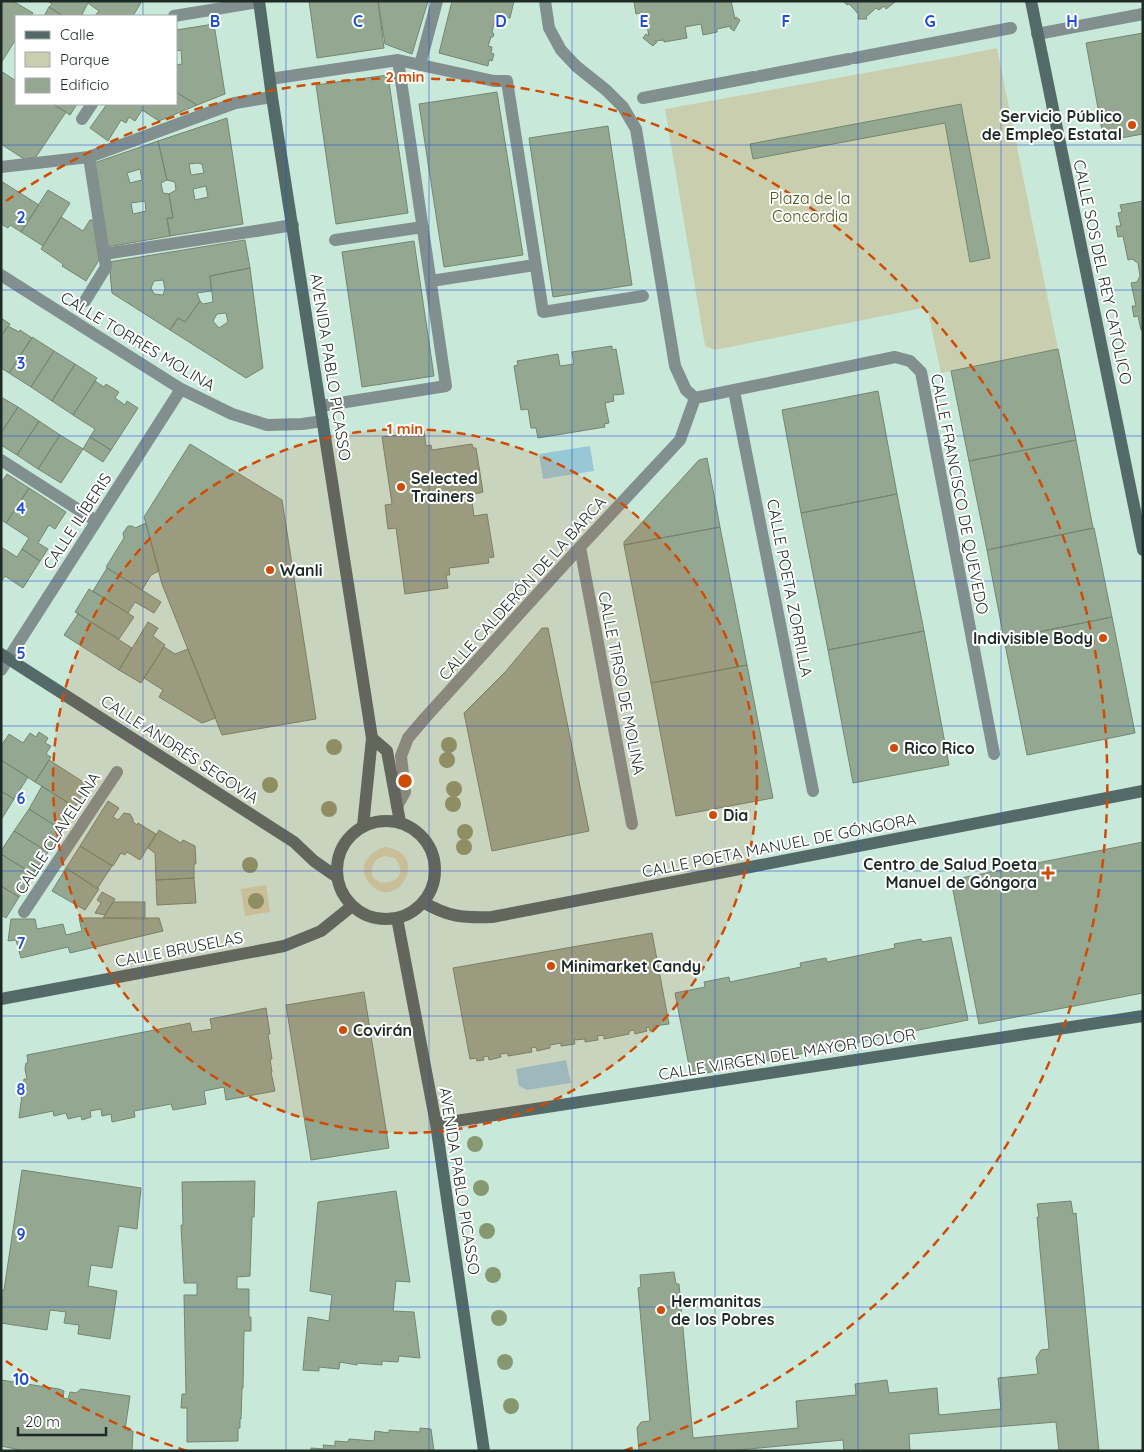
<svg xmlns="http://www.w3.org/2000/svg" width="1144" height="1452" font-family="Quicksand,sans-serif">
  <rect width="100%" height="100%" fill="#c8e8d9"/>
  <path fill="#c9cfae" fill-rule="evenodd" d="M997 48 1058 349 941 373 927 307 715 350 705 346 665 109 942 59Z
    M385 847C432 853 397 914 370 884 356 869 368 851 385 847ZM385 856 395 858C417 885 363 893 373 865 375 859 380 857 385 856Z
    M266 885 270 912 245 916 241 889Z"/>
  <path fill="#98c8d5" d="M590 446 594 471 543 479 539 454Z
    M566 1060 571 1083 527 1090 519 1086 516 1069Z"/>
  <path fill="#94a891" stroke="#748670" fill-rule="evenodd" d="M1 1H13L33 13 31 16H16V39L1 63Z
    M48 1H142L133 16H95L99 11 88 3 82 14 85 16H63L49 7 52 4Z
    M309 1H378L384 48 317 58Z
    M378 1H428L412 54 385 44Z
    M452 1H514L510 18 496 15 492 32 494 34 493 37H491L488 46 492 47 491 53 494 54 492 61 489 60 488 66 439 53Z
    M638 1H731L735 19 736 17 740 20 734 31 730 28 731 26 717 29V32L703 35 701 24 685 27 687 38 664 42V40L655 41 657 42 653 46 643 38 646 34 649 36 647 26H643L640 13 636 14 634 2Z
    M843 1H894L895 2 886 9 884 6 879 10 876 8 866 17 867 19H858L859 15 853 8 849 4 847 5Z
    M49 7 54 10 63 16H44Z
    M214 24 225 94 197 105 176 92V65L182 64 181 50 176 51V30Z
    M1143 33V134L1104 141 1086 43Z
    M1 71 16 81V104H53L66 112 36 157 24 159 1 144Z
    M388 75 408 213 336 224 316 85Z
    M176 92 197 105 159 121 142 110 135 121 129 117 126 123 121 120 108 141 90 128 107 104H176Z
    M497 92 523 255 444 267 419 104Z
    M53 104H77L70 115Z
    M961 104 990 258 970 262 945 123 753 159 750 144Z
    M227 118 243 224 170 236 167 218H173L169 194 176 190 175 182 167 180 158 141ZM198 163 202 164 204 173 191 175 189 164ZM206 186 208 197 195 200 193 189Z
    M608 126 632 285 553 297 529 138Z
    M158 141 167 180 161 183 163 193 169 194 173 218H167L170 236 107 247 94 163ZM140 169 142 180 130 183 127 173ZM145 201 146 211 133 214 131 203Z
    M1 181 39 205 21 232 10 225 8 228 1 224Z
    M48 190 70 203 43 246 21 232Z
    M1143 201V330H1141L1138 316 1134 317 1132 306H1136L1131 283 1137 282 1140 276 1138 263 1132 259 1128 260 1123 236 1118 237 1116 226H1121L1118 213 1122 212 1120 205Z
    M61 217 83 231 90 220H93L99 260 86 281 62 266 63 264 41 249Z
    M245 240 250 268 210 276 211 291 197 293 200 301 185 322 178 318 170 330 112 293 109 262ZM163 280 165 289 163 295 154 294 151 288 154 281Z
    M414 241 434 376 362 387 342 252Z
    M250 268 263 368 246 378 170 330 178 318 185 322 200 301 203 304 213 302 210 276ZM226 313 228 322 219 328 213 321 217 314Z
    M1 318 10 324 1 336Z
    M8 326 19 332 20 330 32 338 9 373 1 368V336Z
    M32 337 54 351 31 387 9 373Z
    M612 346V350L616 349 624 394 613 395 614 401 605 403 609 423 604 424 605 427 538 438 536 428H531L528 409 521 410 514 366 518 365 517 361 558 354 560 366 574 364 572 352Z
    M1058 349 1076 440 969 461 951 371Z
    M54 351 75 364 52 401 31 387Z
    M75 364 97 378 73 415 52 401Z
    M95 381 104 387 106 384 119 392 115 398 125 405 127 401 138 408 111 450 90 437 95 429 73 415Z
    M878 391 897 494 801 513 782 410Z
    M1 397 18 407 1 433Z
    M18 407 39 421 17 455 1 445V433Z
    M39 421 60 435 38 469 17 455Z
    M424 431 426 446 431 445 432 450 472 444 473 448H476L483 492 471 495 474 516 487 514 494 557 488 558 489 563 449 568 450 575H446L448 588 405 594 396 528 388 529 385 505 392 504 382 437Z
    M60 435 83 449 61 483 38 469Z
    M90 437 111 450 103 462 83 449Z
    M1076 440 1093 528 987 550 969 461Z
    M190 444 282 500 316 719 222 735 162 584 144 517Z
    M707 458 720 527 624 545V542L699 460Z
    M7 474 29 488 6 523 1 520V483Z
    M29 488 66 512 55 529 49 525 38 543 48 549 40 561 22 549 29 538 6 523Z
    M897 494 924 631 828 650 801 513Z
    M146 523 159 571 151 575 142 590 106 567 124 538 123 533 128 526H132L135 528Z
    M720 527 747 665 651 683 624 545Z
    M1094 528 1112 617 1004 639 987 550Z
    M1 547 17 557 22 549 40 561 23 588 5 576 1 582Z
    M107 568 161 602 154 613 135 602 128 613 93 591Z
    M89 589 134 617 119 639 75 612Z
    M78 614 132 648 119 670 64 635Z
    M1112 617 1135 733 1027 755 1004 639Z
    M148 622 158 628 153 636 165 645 141 683 119 670Z
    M542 628H548L589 831 492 851 464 713 506 671Z
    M924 631 949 765 853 783 828 650Z
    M164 647 175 654 188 649 216 718 202 723 159 697 163 690 144 678Z
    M747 665 773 798 676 816 651 683Z
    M39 732 48 738 45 743 51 746 46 754 51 757 35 782 1 760V746L9 734 23 743 30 733 36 737Z
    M1 760 28 777 14 799 1 791Z
    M49 760 88 785 75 807 35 782Z
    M42 786 76 808 62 830 29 809Z
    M1 791 14 799 1 820Z
    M108 801 119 808 113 817 118 820 124 813 130 814 133 819V822L137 825 138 823 156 834 140 860 127 852 125 855 121 853 113 866 80 846Z
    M29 809 62 830 48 852 14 831Z
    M159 830 181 843 183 840 195 846 196 864H194V878L156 880 155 853 148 848Z
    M14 831 48 852 33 874 1 854V851Z
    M1143 842V993L979 1024 951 880Z
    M80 846 112 866 97 889 66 868Z
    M1 854 33 874 19 897 1 886Z
    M66 868 99 889 85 910 52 891Z
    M194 878 196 903 157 905 156 880Z
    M1 886 19 897 6 918 1 915Z
    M102 892 115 899 105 915 95 913 101 903 97 900Z
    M113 902H145V919L103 918Z
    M79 918H159L163 931 70 953 68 947 21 958 16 940 8 941 11 919H35L37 929 63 924 66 935 82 931Z
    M652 933 669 1024 654 1026 655 1030 650 1031 649 1027 646 1028 647 1031 635 1034 634 1030 629 1031V1034L604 1039V1035L597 1036 598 1040 585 1042V1039L574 1040 575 1044 561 1046V1043L550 1045V1048L537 1051 536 1047 531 1048 532 1052 508 1056V1053L500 1054 501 1057 489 1060 488 1056 483 1057 484 1060 477 1061 476 1058 470 1059 453 968Z
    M951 937 968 1020 691 1076 675 993 705 987 704 982 729 977 730 982 801 967 800 963 826 958 827 962 895 948 894 944 905 942 921 939 922 942Z
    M364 992 389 1148 311 1160 286 1005Z
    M266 1008 270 1034H268L272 1059H270L272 1072H271L275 1091 226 1100 224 1087 204 1091 206 1104 173 1110 171 1104 134 1111 135 1117 112 1122 111 1114 102 1116 101 1109 90 1111 91 1117 82 1120 81 1116 68 1119 66 1113 54 1116 53 1111 19 1118 24 1079H27L25 1069 26 1063H28L27 1055 190 1023 192 1032 212 1029 210 1019Z
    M22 1170 141 1188 137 1229 119 1226 112 1268 91 1265 88 1286 117 1291 110 1339 78 1334 79 1325 64 1323 66 1312 50 1310 47 1330 1 1323V1290H4Z
    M255 1181 254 1217H252L250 1276 237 1277V1289H249V1317H251V1331H244L243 1388H242L241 1419H240V1428H238V1441L187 1442V1408H181L182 1394H186L184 1295H197V1283H184L181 1225H183L182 1182Z
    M396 1191 410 1282 396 1281 393 1311 414 1312 420 1358 399 1356 398 1362 382 1361V1365L357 1363V1365L340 1362 339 1369 319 1367V1371L303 1370 308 1317 329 1321 332 1295 310 1291 318 1202Z
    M1071 1201 1073 1214 1076 1213 1099 1451H1059L1056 1422 909 1434 910 1451H844L843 1440 728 1451H639L637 1428 641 1422 650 1421 638 1288 641 1287 640 1275 674 1272 676 1284H679L693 1438 798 1428 796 1401 856 1395 855 1384 887 1380 889 1393 937 1388 939 1415 1001 1409 998 1378 1038 1374 1036 1358 1041 1350 1049 1349 1037 1217H1039L1037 1204Z
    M1 1380 59 1389 64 1391 63 1398 68 1399 70 1392 76 1393 81 1389 130 1396 125 1430 133 1431 132 1451H25L1 1446Z
    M420 1428 431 1429 434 1451H311V1448L324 1449 323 1445 335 1446V1441L348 1442 349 1439 374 1441 375 1431 389 1433V1430L420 1432Z"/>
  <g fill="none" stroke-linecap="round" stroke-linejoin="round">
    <path stroke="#81908f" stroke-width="12" d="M235 103 272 97
      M256 231 293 225"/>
    <path stroke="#81908f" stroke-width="12" d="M545 1 549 28 561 50 576 66 606 90 623 107 636 129 675 366 686 390 695 398
      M174 16 259 2
      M1037 34 1143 14
      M855 58 1011 28
      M420 65 437 1
      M760 76 849 59
      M270 79 398 60 494 81H507L543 312 643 296
      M643 98 754 77
      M82 119 92 104
      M1 167 89 157 235 103
      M335 240 423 227
      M104 254 256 231
      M1 275 181 389 232 414 267 425 302 424 323 421
      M431 281 535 265
      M85 301 106 267 89 157
      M734 391 813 791
      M695 398 895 357 910 361 921 372 994 754
      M321 406 446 386 398 60
      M1 460 96 521
      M580 547 632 824
      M1 670 181 389
      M397 806 405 792 401 756 408 738 425 718 580 547 680 440 695 398
      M24 912 117 772"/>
    <path stroke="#546a69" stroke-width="12" d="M259 1 272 97 372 738 363 826
      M1031 1 1143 550
      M1 654 294 842 314 861 337 877
      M372 738 387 751 400 822
      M337 870a49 49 0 1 1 98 0a49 49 0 1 1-98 0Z
      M423 902C448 917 463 918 492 917L1143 791
      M397 918 436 1124 484 1451
      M1 999 284 946 321 931 352 906
      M436 1124 1143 1016"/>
  </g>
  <g fill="#869870">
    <circle cx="449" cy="745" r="8"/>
    <circle cx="334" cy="747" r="8"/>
    <circle cx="447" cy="760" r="8"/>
    <circle cx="270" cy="785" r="8"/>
    <circle cx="454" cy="789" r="8"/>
    <circle cx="453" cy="804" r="8"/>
    <circle cx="329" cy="809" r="8"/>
    <circle cx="465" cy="832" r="8"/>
    <circle cx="464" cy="847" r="8"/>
    <circle cx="250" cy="865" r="8"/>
    <circle cx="256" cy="901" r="8"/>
    <circle cx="475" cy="1144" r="8"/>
    <circle cx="481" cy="1188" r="8"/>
    <circle cx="487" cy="1231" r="8"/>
    <circle cx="493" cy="1275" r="8"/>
    <circle cx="499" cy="1318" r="8"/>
    <circle cx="505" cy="1362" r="8"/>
    <circle cx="511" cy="1406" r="8"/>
  </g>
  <path fill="none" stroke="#1d4ed8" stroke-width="1" stroke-opacity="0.55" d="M143 1V16M286 1V1451M429 1V1451M572 1V1451M715 1V1451M858 1V1451M1001 1V1451M143 104V1451M1 145H1143M1 290H1143M1 436H1143M1 581H1143M1 726H1143M1 871H1143M1 1016H1143M1 1162H1143M1 1307H1143"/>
  <circle cx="405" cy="781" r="352" fill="#d04b04" fill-opacity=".12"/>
  <g fill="none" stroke="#d04b04" stroke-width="2.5" stroke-dasharray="9 6">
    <circle cx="405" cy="781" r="352"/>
    <path d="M187 1451A704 704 0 0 1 6 1361M6 201A704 704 0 1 1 623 1451"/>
  </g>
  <g fill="#d04b04" stroke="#fff" stroke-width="2">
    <circle cx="1132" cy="125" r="5"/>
    <circle cx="401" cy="487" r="5"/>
    <circle cx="270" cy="570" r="5"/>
    <circle cx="1103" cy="638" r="5"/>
    <circle cx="894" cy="748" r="5"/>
    <circle cx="713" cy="815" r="5"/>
    <path d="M1045.5 865.5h5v5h5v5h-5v5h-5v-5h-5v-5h5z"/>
    <circle cx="551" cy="966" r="5"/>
    <circle cx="343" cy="1030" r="5"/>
    <circle cx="661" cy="1310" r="5"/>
  </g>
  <g text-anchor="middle" stroke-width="4" stroke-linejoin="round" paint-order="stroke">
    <g font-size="16" font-weight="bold" fill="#1e2a25" stroke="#fff" text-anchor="start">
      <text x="1122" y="122" text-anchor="end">Servicio Público<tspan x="1122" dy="18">de Empleo Estatal</tspan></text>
      <text x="411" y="484">Selected<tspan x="411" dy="18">Trainers</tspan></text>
      <text x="280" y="576">Wanli</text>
      <text x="1093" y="644" text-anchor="end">Indivisible Body</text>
      <text x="904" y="754">Rico Rico</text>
      <text x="723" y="821">Dia</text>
      <text x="1037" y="870" text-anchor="end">Centro de Salud Poeta<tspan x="1037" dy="18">Manuel de Góngora</tspan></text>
      <text x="561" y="972">Minimarket Candy</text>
      <text x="353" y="1036">Covirán</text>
      <text x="671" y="1307">Hermanitas<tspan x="671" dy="18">de los Pobres</tspan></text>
    </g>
    <g font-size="16" fill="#50571a" stroke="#fff">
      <text x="810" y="204">Plaza de la<tspan x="810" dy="18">Concordia</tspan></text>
    </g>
    <g font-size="16" fill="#1e2a25" stroke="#fff">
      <text transform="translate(1103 272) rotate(78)" y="6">CALLE SOS DEL REY CATÓLICO</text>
      <text transform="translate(138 341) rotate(31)" y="6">CALLE TORRES MOLINA</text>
      <text transform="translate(331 367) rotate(81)" y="6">AVENIDA PABLO PICASSO</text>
      <text transform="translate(960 494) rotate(79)" y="6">CALLE FRANCISCO DE QUEVEDO</text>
      <text transform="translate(77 521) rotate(-57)" y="6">CALLE ILÍBERIS</text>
      <text transform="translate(522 588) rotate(-48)" y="6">CALLE CALDERÓN DE LA BARCA</text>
      <text transform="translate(790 588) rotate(79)" y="6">CALLE POETA ZORRILLA</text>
      <text transform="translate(622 683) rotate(79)" y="6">CALLE TIRSO DE MOLINA</text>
      <text transform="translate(180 749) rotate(33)" y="6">CALLE ANDRÉS SEGOVIA</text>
      <text transform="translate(57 833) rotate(-57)" y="6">CALLE CLAVELLINA</text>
      <text transform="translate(779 845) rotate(-11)" y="6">CALLE POETA MANUEL DE GÓNGORA</text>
      <text transform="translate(179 949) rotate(-11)" y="6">CALLE BRUSELAS</text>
      <text transform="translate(787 1054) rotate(-9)" y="6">CALLE VIRGEN DEL MAYOR DOLOR</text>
      <text transform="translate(460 1181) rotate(81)" y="6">AVENIDA PABLO PICASSO</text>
    </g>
  </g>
  <g font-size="16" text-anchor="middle" font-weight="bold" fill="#1d4ed8" stroke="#fff" stroke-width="4" stroke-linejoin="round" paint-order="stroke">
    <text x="215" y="27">B</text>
    <text x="358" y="27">C</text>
    <text x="501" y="27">D</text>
    <text x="644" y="27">E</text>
    <text x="786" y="27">F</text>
    <text x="930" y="27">G</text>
    <text x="1072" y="27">H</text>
    <text x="21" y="223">2</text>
    <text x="21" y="369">3</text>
    <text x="21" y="514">4</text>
    <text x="21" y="659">5</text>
    <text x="21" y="804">6</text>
    <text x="21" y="949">7</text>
    <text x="21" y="1095">8</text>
    <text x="21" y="1240">9</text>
    <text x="21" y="1385">10</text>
  </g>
  <circle cx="405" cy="781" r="8" fill="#d04b04" stroke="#fff" stroke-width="2.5"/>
  <g font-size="15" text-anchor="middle" font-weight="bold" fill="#d04b04" stroke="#fff" stroke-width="4" stroke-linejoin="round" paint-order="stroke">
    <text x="405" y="82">2 min</text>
    <text x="405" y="434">1 min</text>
  </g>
  <rect width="1144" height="1452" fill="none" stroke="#1e2a25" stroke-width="5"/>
  <rect x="15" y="15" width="162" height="90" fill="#ffffff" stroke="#a5aaa8"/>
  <rect x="25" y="31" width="25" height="8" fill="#546a69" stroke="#a5aaa8"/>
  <text x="60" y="40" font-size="15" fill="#1e2a25">Calle</text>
  <rect x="25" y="52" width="25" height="15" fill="#c9cfae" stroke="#a5aaa8"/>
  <text x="60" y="65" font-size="15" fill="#1e2a25">Parque</text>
  <rect x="25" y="78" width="25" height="15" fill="#94a891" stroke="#a5aaa8"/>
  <text x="60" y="90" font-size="15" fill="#1e2a25">Edificio</text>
  <path d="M18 1427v8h88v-8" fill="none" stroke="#1e2a25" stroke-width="2.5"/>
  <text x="25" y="1427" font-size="15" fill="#1e2a25" stroke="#ffffff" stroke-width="4" paint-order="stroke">20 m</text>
</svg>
